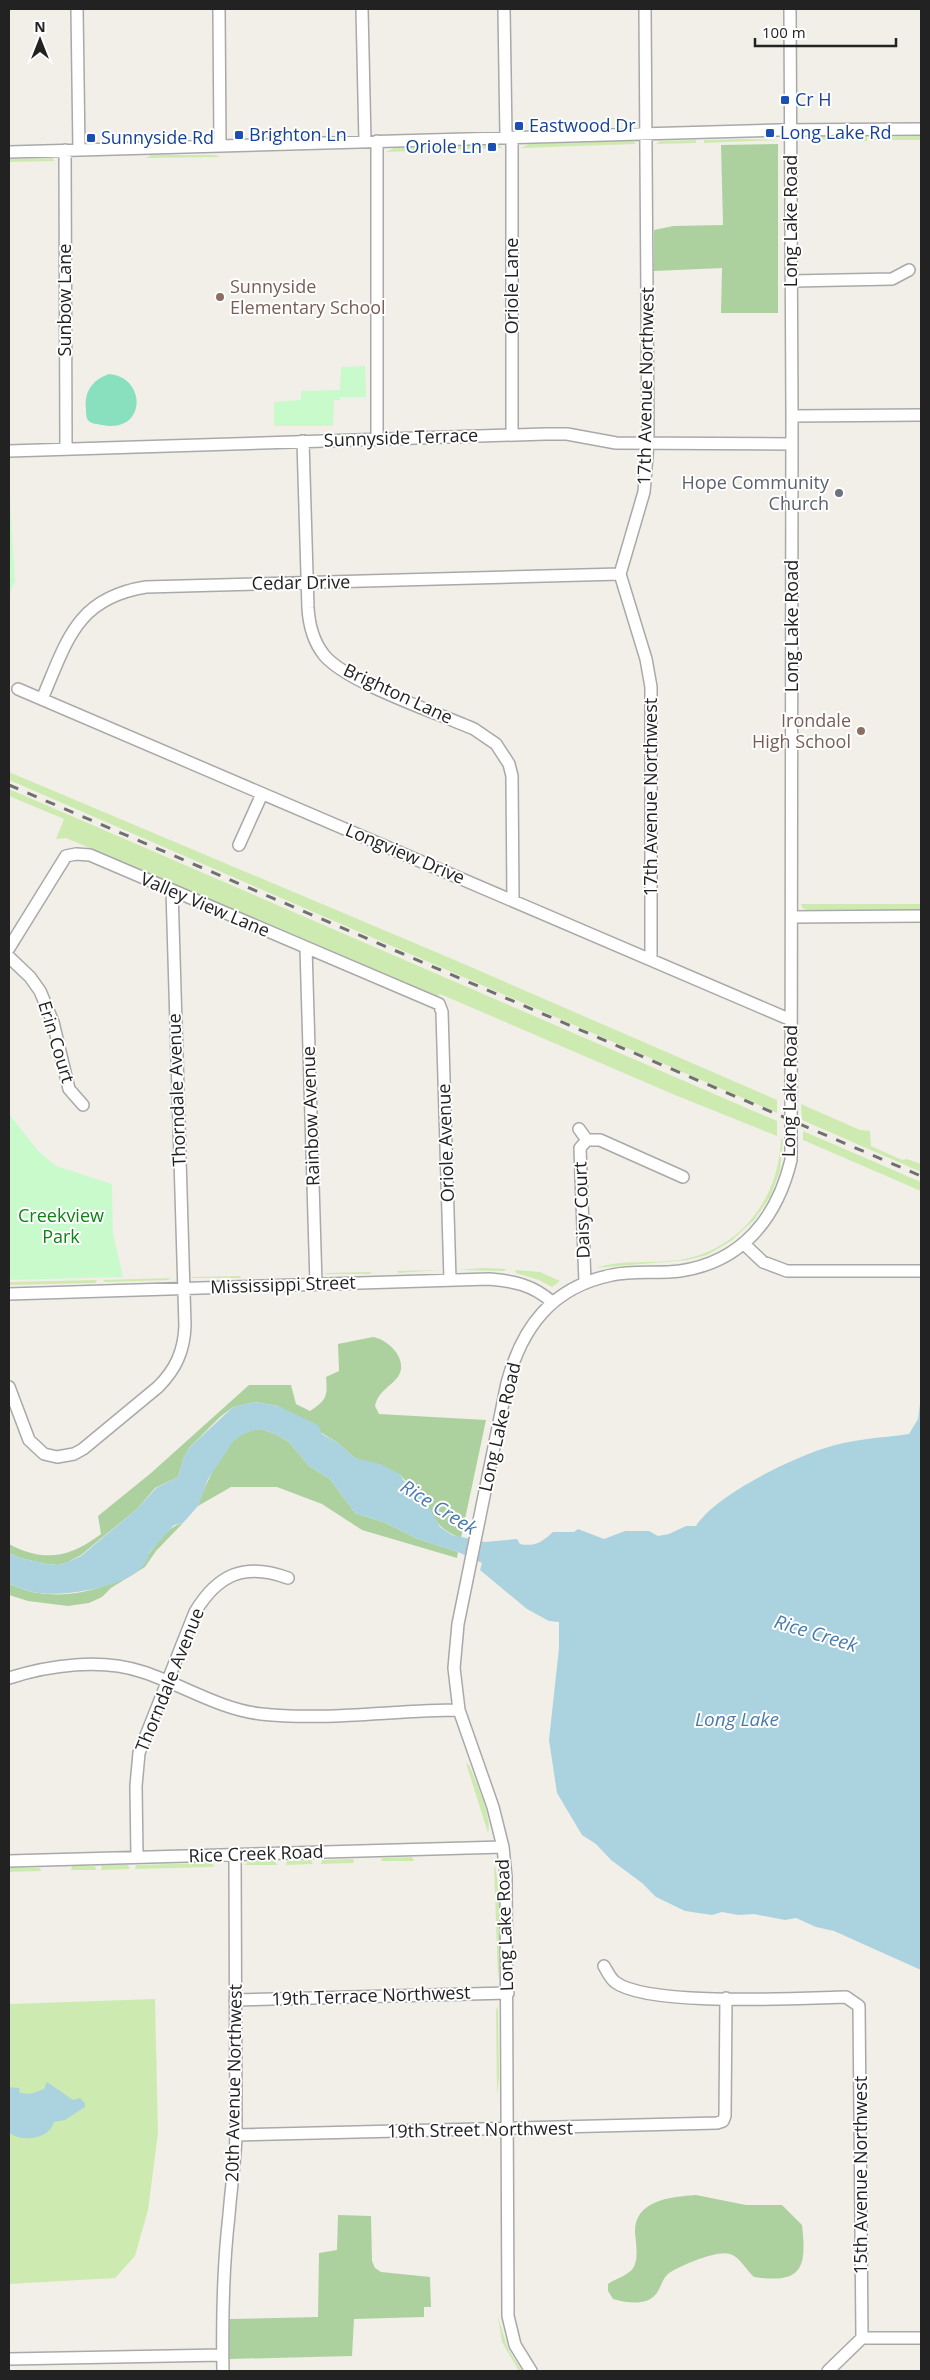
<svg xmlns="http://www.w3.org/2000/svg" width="930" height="2380" font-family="'Open Sans',sans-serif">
  <rect width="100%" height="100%" fill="#f2efe9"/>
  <path fill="#cdebb0" d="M867 136V141L805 139 812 137Z
    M921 136V140H874V137Z
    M743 139 779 140 704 143V140Z
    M696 140V143L656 144 660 141Z
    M634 141 636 144 521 148 529 144Z
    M499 145 502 148 386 152 394 148Z
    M151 155H216L220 157 146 158Z
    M52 158 55 161 9 162V159Z
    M9 772 450 958 777 1100V1113L9 780Z
    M9 789 777 1121V1136L675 1095 440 994 438 996 66 838 56 839 64 819 9 796Z
    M801 904H921V910H807L802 908Z
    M801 1104 860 1130 870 1131 871 1146 902 1160 907 1159 921 1164V1172L802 1120Z
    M803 1131 921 1182V1191L803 1140Z
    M781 1139H783L780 1171 770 1197 754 1220 731 1241 707 1255 687 1260 595 1268C623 1259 651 1264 679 1260 740 1250 779 1199 781 1139Z
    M483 1268 506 1269 504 1271 459 1270Z
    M440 1270 398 1273 397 1271 438 1270Z
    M515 1270 540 1272 560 1281 552 1287 539 1280 516 1273Z
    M371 1272 370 1274H325L326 1273Z
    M240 1276 241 1278H191L193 1277Z
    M171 1278 168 1280 105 1282 103 1280Z
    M97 1280 95 1283 9 1285V1282Z
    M466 1763 469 1765C475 1779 493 1819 488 1833Z
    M412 1857 414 1861H381L382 1858Z
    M353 1859 354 1863 321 1864 322 1860Z
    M311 1860 313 1864 286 1865 287 1861Z
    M250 1861H275L277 1865H244Z
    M212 1863 214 1867 135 1869 136 1865Z
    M102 1865H128L130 1869 101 1870Z
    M494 1865C501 1875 501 1965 498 1979Z
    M72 1866H95L96 1870H71Z
    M9 1868H40L41 1871 9 1872Z
    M155 1999 158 2133 148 2210 135 2256 115 2278 9 2284V2004Z
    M498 2006 499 2077 497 2094 496 2010Z
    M498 2317 508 2349 522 2371H519L502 2342Z"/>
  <path fill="#add19e" d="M778 144V313H721L722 268 654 271V230L673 226 723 225 721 145Z
    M373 1337C387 1339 408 1358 399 1375 392 1387 379 1389 375 1406L379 1414 486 1420 461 1538C430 1526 435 1513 418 1490 413 1483 405 1483 401 1475L355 1458 338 1443 278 1406 255 1402 233 1407 220 1417 190 1447 184 1457 178 1477 155 1488 137 1509 81 1555 68 1562 58 1565 47 1564 20 1558 9 1553V1544C44 1563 71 1557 101 1534L98 1516 151 1473 249 1385H291L296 1404 310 1411C326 1400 328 1397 326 1377L339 1371 338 1344Z
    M261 1429 275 1434 289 1442 309 1466 330 1479 355 1513 386 1523 418 1539 458 1552 457 1558 362 1530 322 1504 277 1487H231L198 1506C202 1490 223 1449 235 1439 242 1433 252 1430 261 1429Z
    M183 1523 156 1551 145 1567 111 1588 102 1597 89 1603 68 1606 28 1601 9 1595V1584C18 1587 28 1592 38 1593 76 1599 123 1586 147 1556 157 1545 167 1526 183 1523Z
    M696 2195 746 2205H782L802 2225C807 2268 802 2284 754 2277 746 2270 741 2258 730 2254 717 2250 679 2266 668 2274 662 2279 661 2288 656 2294 647 2306 626 2303 613 2299L608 2291V2284C616 2278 632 2275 635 2264 638 2256 636 2242 635 2233 634 2200 670 2197 696 2195Z
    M338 2215 371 2216 372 2261 375 2268 381 2272 430 2277 431 2307H424V2317L354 2319 352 2356 229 2359V2319L318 2317 319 2253 337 2250Z"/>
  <path fill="#c8facc" d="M365 366 366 397H340V400H334L333 426H274V402L301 400V391L340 390 341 367Z
    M9 483 15 581 9 595Z
    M9 1114 38 1151 56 1166 112 1184 113 1234 123 1277 9 1280Z"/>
  <path fill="#88e0be" d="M109 374C147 377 147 434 102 425 98 424 90 424 88 420 86 418 86 413 86 409 84 392 92 380 109 374Z"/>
  <path fill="#aad3df" d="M921 1396V1970L834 1931 816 1927 796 1918 785 1920 754 1914 738 1915 722 1912 712 1915 685 1911 656 1897 642 1883 611 1860 596 1844 582 1835 557 1793 549 1740 559 1648V1622L549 1621 527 1609 480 1570 482 1563 458 1552 418 1539 386 1523 355 1513 330 1479 309 1466 289 1442 275 1434 260 1429 248 1432 235 1439 208 1479 198 1506 183 1523 174 1525 149 1553C146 1586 65 1597 39 1593 29 1592 18 1587 9 1584V1553L20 1558 47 1564 58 1565 68 1562 81 1556 137 1509 156 1488 178 1477 184 1457 190 1447 233 1407 255 1402 278 1406 318 1425 322 1434 338 1443 355 1458 380 1464 401 1475 403 1480 418 1489 440 1527 452 1535 485 1542 517 1539 520 1544C535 1547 542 1542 553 1532H574L578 1529 604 1539 625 1531H649L658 1536 669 1534 686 1526H696C715 1496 788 1460 822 1449 850 1439 881 1438 909 1434L918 1419Z
    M47 2082 73 2100 80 2098 85 2103V2107L65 2120 54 2122C49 2140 22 2142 9 2133V2087L19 2088 20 2093 30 2094 44 2089Z"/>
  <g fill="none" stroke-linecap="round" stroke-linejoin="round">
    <defs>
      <path id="minor" d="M77 9 79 150
        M219 9 220 146
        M362 9 365 142
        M504 9 506 137
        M645 9 648 443 644 492 620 574 646 659 651 687V960
        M512 137V434
        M377 141V438
        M65 150 66 449
        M9 152 779 130 921 129
        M792 281 892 279 909 270
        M792 416 921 415
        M303 441 308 608C309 625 313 641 324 655 347 683 438 713 474 729L496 744 509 764 512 776 513 900
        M9 451 545 434H567L616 443 792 444
        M18 689 791 1020
        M42 699C67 641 76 598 146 587L620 574
        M239 845 262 794
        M792 917 921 916
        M9 948 66 856 76 854 90 855 439 1004 442 1012 450 1280
        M306 948 316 1284
        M9 957 30 977 40 991 53 1022 69 1089 83 1105
        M579 1129 587 1140
        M744 1244 763 1262 787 1271H921
        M585 1283 580 1148 587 1140H600L683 1177
        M9 1294 489 1279C514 1281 533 1285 552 1302
        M9 1387 29 1440 44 1454 57 1457 74 1454 83 1449 158 1387C176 1369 184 1351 185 1326L172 890
        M9 1678C50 1665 101 1658 143 1672 183 1685 219 1709 261 1714 326 1721 394 1710 459 1710
        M137 1857 136 1786 139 1753 195 1612C218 1574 245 1562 288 1578
        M9 1861 503 1847
        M604 1966C607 1971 610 1978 615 1982 648 2007 800 1998 846 1997L859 2006 862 2338
        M235 2000 508 1993
        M236 2135 717 2123 723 2121 725 2116 726 1998
        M9 2359 222 2355
        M223 2371C222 2319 223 2267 229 2215 231 2188 235 2163 236 2135L235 1855
        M531 2371 515 2345 508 2316 506 1877 503 1847 493 1807 459 1710 454 1668 458 1624 507 1383C522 1327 552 1287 612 1275 634 1270 657 1274 680 1271 742 1262 777 1218 791 1160L792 416 790 9
        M828 2371 862 2338H921"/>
    </defs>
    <use href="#minor" stroke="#a9a9a9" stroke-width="14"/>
    <use href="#minor" stroke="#fff" stroke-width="11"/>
    <path stroke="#707070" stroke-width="3" stroke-dasharray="10 10" stroke-linecap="butt" d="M9 785 921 1176"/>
  </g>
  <g fill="#1a4fb4" stroke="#fff" stroke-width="2">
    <rect x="780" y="95" width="10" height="10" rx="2.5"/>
    <rect x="514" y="121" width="10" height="10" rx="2.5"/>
    <rect x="765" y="128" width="10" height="10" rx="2.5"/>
    <rect x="234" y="130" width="10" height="10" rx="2.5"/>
    <rect x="86" y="133" width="10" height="10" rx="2.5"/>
    <rect x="487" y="142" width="10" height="10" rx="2.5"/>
  </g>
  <g fill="#8d6e63" stroke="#fff" stroke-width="2">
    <circle cx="220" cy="297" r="5"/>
    <circle cx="861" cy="731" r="5"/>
  </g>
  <circle fill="#6b7280" stroke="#fff" stroke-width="2" cx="839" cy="493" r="5"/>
  <g text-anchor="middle" stroke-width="4" stroke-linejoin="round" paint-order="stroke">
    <g font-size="18" fill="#164399" stroke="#fff" text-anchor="start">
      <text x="795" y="106">Cr H</text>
      <text x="529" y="132">Eastwood Dr</text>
      <text x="780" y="139">Long Lake Rd</text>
      <text x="249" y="141">Brighton Ln</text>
      <text x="101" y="144">Sunnyside Rd</text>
      <text x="482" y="153" text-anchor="end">Oriole Ln</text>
    </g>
    <g font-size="18" fill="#222" stroke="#fff">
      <text transform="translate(791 221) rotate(-90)" y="6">Long Lake Road</text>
      <text transform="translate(512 286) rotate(-90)" y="6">Oriole Lane</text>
      <text transform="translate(65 300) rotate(-90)" y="6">Sunbow Lane</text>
      <text transform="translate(646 386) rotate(-89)" y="6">17th Avenue Northwest</text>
      <text transform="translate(401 438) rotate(-2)" y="6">Sunnyside Terrace</text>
      <text transform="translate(301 583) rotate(-1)" y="6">Cedar Drive</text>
      <text transform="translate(792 626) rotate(-90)" y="6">Long Lake Road</text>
      <text transform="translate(398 694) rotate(25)" y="6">Brighton Lane</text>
      <text transform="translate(651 797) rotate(-90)" y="6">17th Avenue Northwest</text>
      <text transform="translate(405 854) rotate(23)" y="6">Longview Drive</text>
      <text transform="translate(205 905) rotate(23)" y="6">Valley View Lane</text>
      <text transform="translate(56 1042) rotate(73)" y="6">Erin Court</text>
      <text transform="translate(177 1090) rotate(-92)" y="6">Thorndale Avenue</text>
      <text transform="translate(790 1091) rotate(-89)" y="6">Long Lake Road</text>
      <text transform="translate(311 1116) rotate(-92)" y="6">Rainbow Avenue</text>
      <text transform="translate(446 1143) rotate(-92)" y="6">Oriole Avenue</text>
      <text transform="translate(582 1210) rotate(-92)" y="6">Daisy Court</text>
      <text transform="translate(283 1285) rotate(-2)" y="6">Mississippi Street</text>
      <text transform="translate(500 1427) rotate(-77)" y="6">Long Lake Road</text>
      <text transform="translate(170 1680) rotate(-68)" y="6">Thorndale Avenue</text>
      <text transform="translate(256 1854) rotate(-2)" y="6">Rice Creek Road</text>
      <text transform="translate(505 1925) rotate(-92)" y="6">Long Lake Road</text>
      <text transform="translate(371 1996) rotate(-2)" y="6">19th Terrace Northwest</text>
      <text transform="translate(234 2083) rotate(-89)" y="6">20th Avenue Northwest</text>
      <text transform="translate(480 2130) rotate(-1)" y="6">19th Street Northwest</text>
      <text transform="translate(861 2175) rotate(-90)" y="6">15th Avenue Northwest</text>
    </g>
    <g font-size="18" fill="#785e54" stroke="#fff" text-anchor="start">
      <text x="230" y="293">Sunnyside<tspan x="230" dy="21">Elementary School</tspan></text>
      <text x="851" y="727" text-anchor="end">Irondale<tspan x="851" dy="21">High School</tspan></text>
    </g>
    <g font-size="18" fill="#5b616d" stroke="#fff" text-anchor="end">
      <text x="829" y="489">Hope Community<tspan x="829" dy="21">Church</tspan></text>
    </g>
    <g font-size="18" fill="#0c8416" stroke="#fff">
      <text x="61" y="1222">Creekview<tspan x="61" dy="21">Park</tspan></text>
    </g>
    <g font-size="19" font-style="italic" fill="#4a7aab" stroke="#fff">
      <text transform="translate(439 1507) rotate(32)" y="7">Rice Creek</text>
      <text transform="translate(816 1633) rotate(17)" y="7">Rice Creek</text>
      <text x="737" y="1726">Long Lake</text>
    </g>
  </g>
  <rect width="930" height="2380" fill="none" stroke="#222222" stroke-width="20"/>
  <g transform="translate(40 40)" stroke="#ffffff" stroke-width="4" paint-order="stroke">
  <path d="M0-4L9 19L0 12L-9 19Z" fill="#222222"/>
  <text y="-8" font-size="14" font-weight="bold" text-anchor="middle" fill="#222222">N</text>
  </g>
  <path d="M755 38v8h141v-8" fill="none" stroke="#222222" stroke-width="2.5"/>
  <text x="762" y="38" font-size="15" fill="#222222" stroke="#ffffff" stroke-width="4" paint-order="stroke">100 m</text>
</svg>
